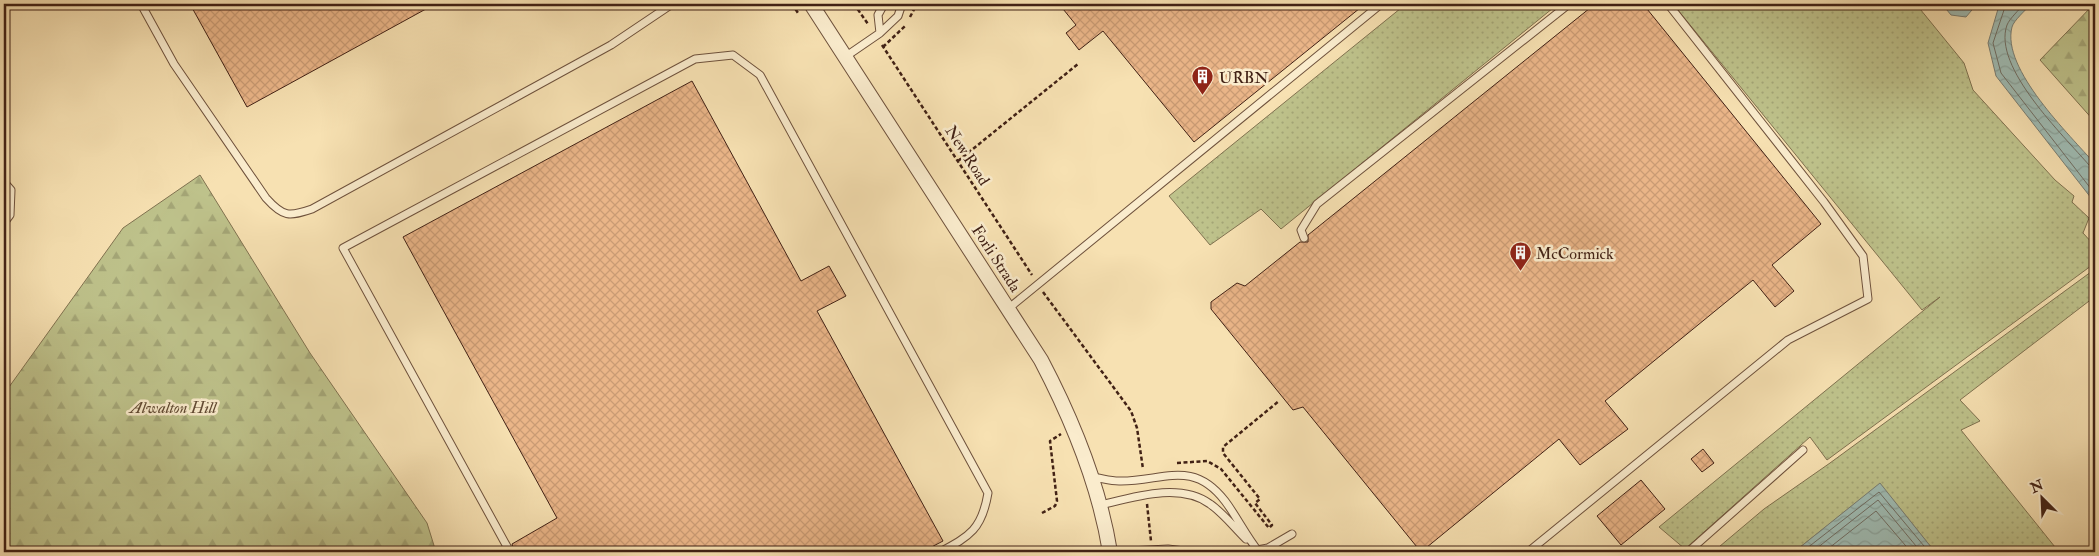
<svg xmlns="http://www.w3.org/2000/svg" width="2099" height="556" font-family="'IM FELL Double Pica',serif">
  <defs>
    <pattern id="grass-dots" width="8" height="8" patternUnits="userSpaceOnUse" patternTransform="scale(1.25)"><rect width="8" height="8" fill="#bec28b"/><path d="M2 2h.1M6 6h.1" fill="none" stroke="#a4a677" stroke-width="1.8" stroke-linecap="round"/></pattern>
    <pattern id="forest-firs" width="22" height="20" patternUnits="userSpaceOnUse" patternTransform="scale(1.25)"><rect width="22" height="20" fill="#bec28b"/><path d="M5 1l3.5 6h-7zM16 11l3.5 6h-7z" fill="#a4a677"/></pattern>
    <pattern id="water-waves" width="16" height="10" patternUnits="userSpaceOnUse" patternTransform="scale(1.25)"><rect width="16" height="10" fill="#9fbcb4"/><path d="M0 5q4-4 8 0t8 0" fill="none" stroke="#8aa19a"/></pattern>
    <pattern id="building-cross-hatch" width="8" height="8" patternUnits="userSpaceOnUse" patternTransform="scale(1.25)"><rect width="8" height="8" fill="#eab588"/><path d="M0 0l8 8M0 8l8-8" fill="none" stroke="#ca9b74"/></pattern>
  </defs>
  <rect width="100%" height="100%" fill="#f7e1b2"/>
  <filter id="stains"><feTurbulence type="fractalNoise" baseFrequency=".004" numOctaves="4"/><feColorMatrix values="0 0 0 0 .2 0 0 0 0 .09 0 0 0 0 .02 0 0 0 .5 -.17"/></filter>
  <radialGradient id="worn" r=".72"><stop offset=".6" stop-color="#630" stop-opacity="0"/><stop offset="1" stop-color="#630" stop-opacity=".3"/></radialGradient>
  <path fill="url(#grass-dots)" stroke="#807250" d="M1406 4H1558L1281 229 1261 209 1210 245 1169 196Z
    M1673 4H1916L1964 63 1973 90 2055 180 2074 196 2072 202 2089 218 2083 233 2095 246V263L1827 460 1810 437 1685 549 1659 527 1940 297 1922 310Z
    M2095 269V300L2093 298 1960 400 1980 421 1961 430 2059 552H1935L1880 484 1794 552H1713L1764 509 1830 463Z"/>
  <path fill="url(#forest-firs)" stroke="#807250" d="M2093 5 2095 6V122L2040 60Z
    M200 175 310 353 427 523 436 552H4V394L123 228Z"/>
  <path fill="url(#water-waves)" stroke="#797e74" d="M1942 4H1977L1966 17 1951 15Z
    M2003 4H2031C2026 10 2014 20 2012 27 2001 69 2070 135 2095 164V203L1996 76 1988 43 1998 9Z
    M1880 483 1935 552H1794Z"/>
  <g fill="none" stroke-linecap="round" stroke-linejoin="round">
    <path stroke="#706e64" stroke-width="1" d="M2006 4 1993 43 2001 73 2095 194
      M2024 4C2019 10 2010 18 2007 25 1992 67 2064 136 2089 165L2095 166
      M1802 552 1879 492 1929 552
      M1812 552 1878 500 1921 552
      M1824 552 1876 511 1911 552"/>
  </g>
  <path fill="url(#building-cross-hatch)" stroke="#412115" d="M190 4H435L247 107Z
    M1059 4H1365L1194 142 1103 31 1079 50 1066 33 1076 25Z
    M1595 4H1643L1821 224 1772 265 1794 291 1775 307 1753 280 1605 401 1628 429 1580 465 1559 439 1421 552 1303 407 1293 410 1211 309V302L1237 283 1245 286 1300 242H1308V235Z
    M692 81 801 281 829 266 846 296 817 311 943 541 922 552H515L512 544 557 518 403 237Z
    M1703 449 1714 463 1702 472 1691 459Z
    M1641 480 1665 509 1621 545 1597 516Z"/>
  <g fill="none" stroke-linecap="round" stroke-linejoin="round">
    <defs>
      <path id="lane" d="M141 4 174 64 266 198C283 217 289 217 312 209L611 45 672 4
        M656 4 669 5
        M880 33 898 16 902 4
        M845 57 880 33 878 15 884 4
        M4 182 11 190 10 215 4 223
        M1304 238 1301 230 1317 204 1569 4
        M1009 308 1381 4
        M1092 477C1101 478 1110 481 1119 481 1162 482 1192 458 1225 501 1237 517 1246 536 1259 552
        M1101 505C1134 497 1180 482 1210 504 1223 513 1234 527 1246 539
        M1257 550 1268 548 1292 534
        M510 552 343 248 695 59 733 55 760 75 988 493C982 529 970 536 940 552
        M1110 552 1168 549 1192 552
        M1528 552 1788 340 1868 299 1863 256 1824 202 1668 4
        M1688 552 1803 450"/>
      <path id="street" d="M811 4 1041 360C1073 421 1099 484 1110 552"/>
    </defs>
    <use href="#lane" stroke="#6e513c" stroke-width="9"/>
    <use href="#street" stroke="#6e513c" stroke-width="16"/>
    <path stroke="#412115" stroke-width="2.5" stroke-dasharray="4 2.5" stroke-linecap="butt" d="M792 4 798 13
      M854 4 868 24
      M910 17 917 4
      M882 45 1032 275
      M883 47 905 26
      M958 161 1078 64
      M1043 292 1131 411 1137 428 1143 469
      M1177 463 1207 461 1221 469 1269 528 1272 525 1255 503 1260 499 1223 453V447L1279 401
      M1147 504 1151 541
      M1042 513 1055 506 1057 501 1050 441 1061 434"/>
    <use href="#lane" stroke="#faeccd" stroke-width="7"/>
    <use href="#street" stroke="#faeccd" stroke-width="14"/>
  </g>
  <defs>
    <symbol id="building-pin" viewBox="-11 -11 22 30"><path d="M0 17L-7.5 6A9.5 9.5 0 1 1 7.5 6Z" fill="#8f2418" stroke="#faeccd"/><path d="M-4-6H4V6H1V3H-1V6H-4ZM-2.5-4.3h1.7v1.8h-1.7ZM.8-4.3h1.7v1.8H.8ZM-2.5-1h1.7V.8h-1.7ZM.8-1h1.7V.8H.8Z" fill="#fff"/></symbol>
  </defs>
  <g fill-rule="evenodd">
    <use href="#building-pin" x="1190" y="64" width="25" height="34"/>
    <use href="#building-pin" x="1508" y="240" width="25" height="34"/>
  </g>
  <g text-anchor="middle" stroke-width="5" stroke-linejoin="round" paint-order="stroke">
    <g font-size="16" fill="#412115" stroke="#faeccd" text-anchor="start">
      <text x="1219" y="83">URBN</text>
      <text x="1536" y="259">McCormick</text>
    </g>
    <g font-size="16" fill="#412115" stroke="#faeccd">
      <text transform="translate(968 155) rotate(57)" y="6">New Road</text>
      <text transform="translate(997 258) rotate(57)" y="6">Forli Strada</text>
    </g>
    <g font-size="16" font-style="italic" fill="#604932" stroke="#faeccd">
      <text x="173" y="413">Alwalton Hill</text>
    </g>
  </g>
  <rect width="2099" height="556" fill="none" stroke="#f7e1b2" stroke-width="20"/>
  <rect x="5" y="5" width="2089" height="546" fill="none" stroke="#412115" stroke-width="2.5"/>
  <rect x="10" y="10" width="2079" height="536" fill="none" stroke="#412115"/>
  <g transform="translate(2042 498) rotate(336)" stroke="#faeccd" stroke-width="4" paint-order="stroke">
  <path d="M0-4L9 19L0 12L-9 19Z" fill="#412115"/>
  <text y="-8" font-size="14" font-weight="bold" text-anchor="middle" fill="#412115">N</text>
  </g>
  <rect width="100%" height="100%" filter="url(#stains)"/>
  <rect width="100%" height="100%" fill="url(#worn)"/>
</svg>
